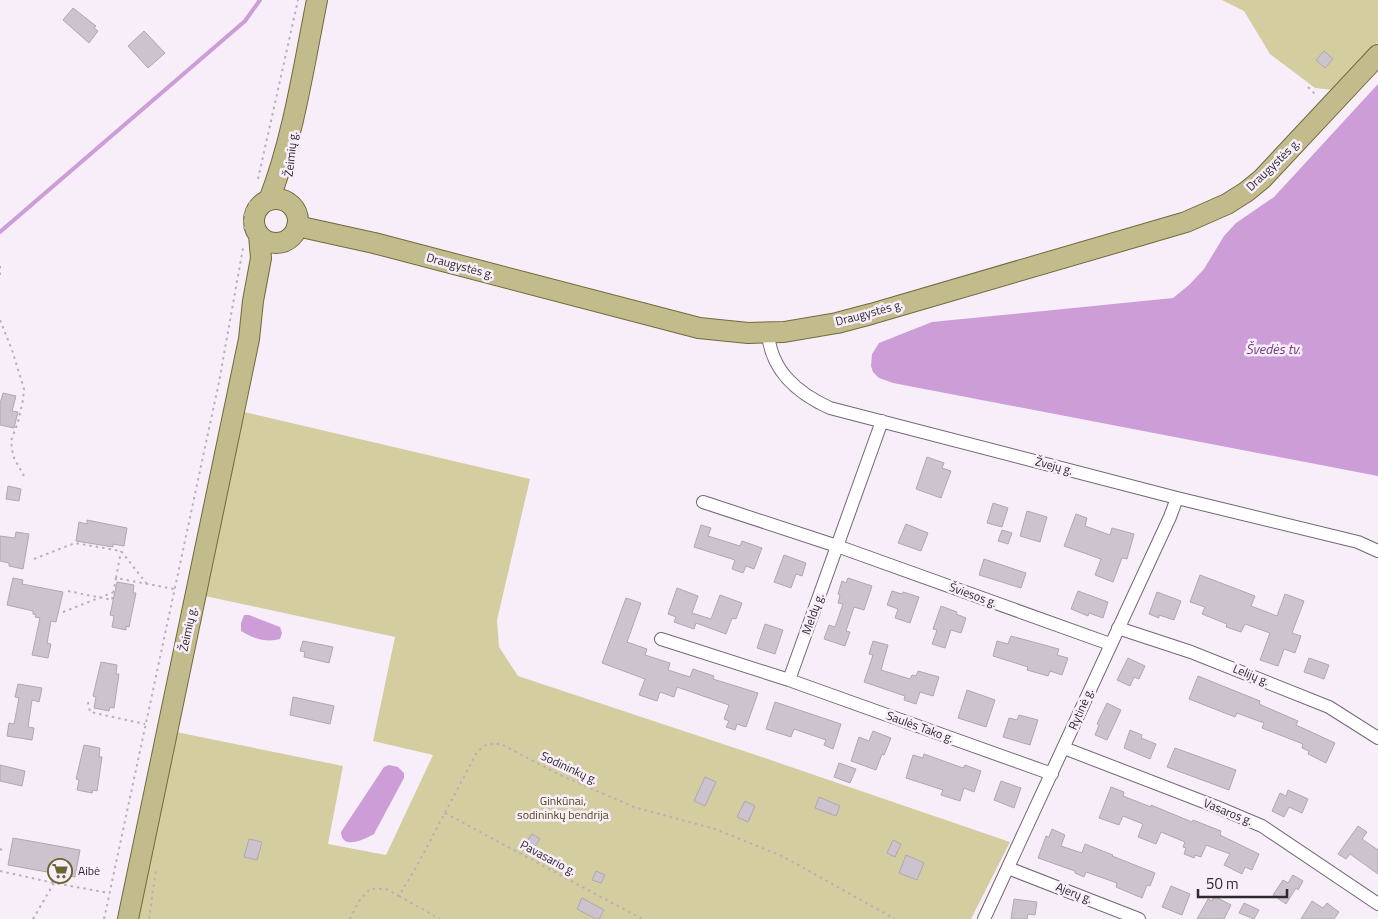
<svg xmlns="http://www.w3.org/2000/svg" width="1378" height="919" font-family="'Titillium Web',sans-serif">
  <rect width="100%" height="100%" fill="#f8eefa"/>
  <path fill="#d4cda0" d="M1222 0H1378V42L1333 90 1315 88 1270 54 1244 11Z
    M244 412 530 479 497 620 499 647 518 676 753 754 1010 842 971 919H136L176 732 343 766 328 844 386 855 433 755 373 741 395 637 205 596Z"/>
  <path fill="#cd9dd7" d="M1378 84V476L893 383 879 378 873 372 871 366 872 354 879 343 932 322 1173 298 1189 285 1204 269 1224 236 1236 223 1274 197Z
    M244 615H249L280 627 282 633 280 639C266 643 252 638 241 631V623Z
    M389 765 398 767 404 773V778L374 834C365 839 342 851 341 832L384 767Z"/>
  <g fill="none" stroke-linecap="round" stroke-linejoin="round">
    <path stroke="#cd9dd7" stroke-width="4" d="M0 232 245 21 260 0"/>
  </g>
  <path fill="#cdc3cf" stroke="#b0a7b2" d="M73 8 96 26 94 28 98 31 89 43 63 20Z
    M144 31 165 53 148 68 128 46Z
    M1324 51 1333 59 1325 68 1316 60Z
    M3 393 16 396 12 411 18 412 14 428 0 425V404Z
    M927 457 944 463 942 468 951 471 941 498 916 489Z
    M8 486 21 489 19 501 6 499Z
    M993 503 1008 508 1002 527 987 523Z
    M1027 511 1047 517 1040 542 1020 536Z
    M1076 514 1087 518 1085 526 1110 535 1112 528 1134 534 1127 559 1122 558 1113 582 1095 575 1101 559 1064 546Z
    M87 520 127 528 124 546 113 544V547L76 541 79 522 87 524Z
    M906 524 928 533 921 551 898 543Z
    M701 525 711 528 708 536 740 546 742 541 762 548 754 569 746 566 743 573 732 569 735 560 694 547Z
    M1002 530 1012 533 1008 544 998 541Z
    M16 532 29 534 23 569 9 566V563L0 561V536L15 538Z
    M784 555 806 563 802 576 796 574 791 588 774 582Z
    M984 559 1026 573 1021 588 979 575Z
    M1200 575 1255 596 1251 606 1277 616 1285 594 1304 601 1292 633 1301 636 1295 653 1284 649 1278 666 1260 660 1270 633 1245 624 1241 632 1226 627 1227 624 1202 614 1205 607 1190 602Z
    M13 578 23 580 22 584 63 592 56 622 51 621 47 643 51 644 48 658 32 655 40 618 35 617 36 615 33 614V611L7 605Z
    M848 578 872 586 864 610 854 607 846 631 850 632 845 646 824 639 829 625 835 627 843 604 838 603 840 595 838 594 842 581 846 583Z
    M117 582 134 585 133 593H136L129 627 126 626V630L112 627 114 616 110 615Z
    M677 588 698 596 692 613 711 619 720 595 742 603 736 619 732 618 726 634 696 623 694 629 674 622 676 617 668 614Z
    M892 591 902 594 903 592 919 597 910 623 895 618 898 609 887 605Z
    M1078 591 1108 602 1103 618 1089 613 1088 616 1071 609Z
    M1157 592 1181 601 1174 620 1159 615V618L1149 614Z
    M626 598 641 603 627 642 647 649 645 655 670 663 668 670 690 677 693 669 714 676 713 679 758 693 746 727 737 724 735 730 726 727 729 721 724 719 729 705 677 687 674 697 660 692 657 701 639 695 645 679 602 663Z
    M941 606 957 612 956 614 966 618 961 633 951 630 945 648 932 644 937 630 933 629Z
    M765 624 783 630 775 654 757 648Z
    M1011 636 1059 649 1057 655 1068 658 1062 675 1050 671 1048 676 1027 670 1028 667 993 656 997 641 1008 644Z
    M303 641 333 647 329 663 304 657 305 652 300 651Z
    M873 641 888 645 881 670 910 679 912 675 916 676 918 671 939 677 933 696 920 692 916 704 904 700 905 696 864 682 873 655 869 654Z
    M1128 658 1145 666 1139 679 1134 677 1130 686 1117 680Z
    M1309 658 1329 665 1324 679 1304 672Z
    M101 662 117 665 116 674H119L114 708 110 707 109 711 94 708 96 697 93 696Z
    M1198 676 1260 701 1259 704 1298 721 1296 725 1335 743 1326 763 1308 754 1309 751 1302 748 1303 744 1262 728 1264 723 1237 713 1235 717 1189 699Z
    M18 684 42 688 39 702 32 700 28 727 34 728 32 740 7 736 9 723 14 724 19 698 15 697Z
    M967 690 995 700 986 727 958 718Z
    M293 697 334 706 330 724 290 715Z
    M775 702 841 724 833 749 824 745 826 740 794 729 791 737 766 729Z
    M1107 703 1121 710 1107 740 1095 735 1099 725 1097 724Z
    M1019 715 1038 720 1030 745 1003 737 1009 718 1017 720Z
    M1130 730 1142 735 1141 738 1156 744 1150 759 1124 748Z
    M873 731 891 738 884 755 882 754 876 770 851 761 859 737 869 741Z
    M84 745 100 748 99 757H102L97 791 93 790 92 793 77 790 79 780 76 779Z
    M1175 748 1236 770 1229 790 1167 767Z
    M924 754 963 768 965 765 981 771 974 792 964 788 960 801 941 795 943 790 906 778 913 755 923 758Z
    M839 763 856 769 850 783 834 777Z
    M0 765 25 771 22 786 0 781Z
    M705 777 716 782 705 806 694 801Z
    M1001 781 1021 788 1014 808 994 800Z
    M1111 787 1124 792 1123 796 1151 807V805L1192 822 1193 820 1221 831 1220 835 1259 854 1252 870 1245 867 1242 874 1224 865 1230 854 1206 845 1201 857 1195 855 1194 858 1184 854 1186 848 1183 847 1185 842 1161 832 1156 844 1138 837 1143 824 1123 816 1119 825 1099 818Z
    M1288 790 1308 799 1302 813 1289 807 1284 817 1272 811 1280 793 1286 796Z
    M819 797 840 806 836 816 815 808Z
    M745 801 755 806 748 822 737 817Z
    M1358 826 1367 832 1362 839 1378 850V874L1350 854 1346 859 1338 854Z
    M1052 829 1065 835 1061 846 1082 853 1085 844 1113 855 1112 856 1155 873 1150 886 1147 885 1142 898 1116 887 1117 883 1086 872 1084 877 1075 873V871L1038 858 1046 836 1049 837Z
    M532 834 540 839 533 849 525 844Z
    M13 838 80 850 75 877 8 865Z
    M249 839 262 842 257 860 244 857Z
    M893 840 901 844 895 857 887 853Z
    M906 855 924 863 917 880 899 873Z
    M596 871 605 875 601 883 592 880Z
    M1293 875 1303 881 1298 890 1296 888 1286 904 1273 895 1283 880 1288 883Z
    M1171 886 1190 894 1182 915 1162 907Z
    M1214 896 1231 905 1224 919H1197L1208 899 1212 901Z
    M582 898 604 910 599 919H596L577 909Z
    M1014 899 1037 902 1035 915 1028 914 1027 919H1011Z
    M1312 901 1323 908 1327 903 1339 912 1334 919H1301Z
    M1244 903 1259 910 1254 919 1239 913Z"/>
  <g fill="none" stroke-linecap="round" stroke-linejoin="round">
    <defs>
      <path id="street" d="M768 333C771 371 797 393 830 408L1177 498 1358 542 1378 551
        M703 502 837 546 1110 644
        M1118 628 1191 652 1329 707 1378 738
        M661 639 789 680 882 421
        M789 680 1052 774
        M1064 748 1217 807 1262 826 1378 904
        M1008 868 1139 919
        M984 919 1170 517 1177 498"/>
      <path id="primary" d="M254 221a22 22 0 1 1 44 0a22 22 0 1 1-44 0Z
        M269 200C293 139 304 65 317 0
        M297 226 374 243 699 328 748 333 784 332 837 323 871 314 1186 222 1227 204 1246 192 1262 179 1378 55
        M128 919 249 339 253 301 261 258 259 235"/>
    </defs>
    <use href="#street" stroke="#716873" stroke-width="14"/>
    <use href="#primary" stroke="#736a3a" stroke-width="22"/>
    <path stroke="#b8b0b9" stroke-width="2" stroke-dasharray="2.5 4" stroke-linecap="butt" d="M1308 87 1317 96
      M258 179 298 0
      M244 229 245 213 252 198
      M0 266V275
      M0 320 12 350 24 389 23 400 18 422 11 441 13 456 24 476
      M34 559 75 543 121 551 147 584
      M116 578 121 551
      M68 591 112 600 116 578 174 589
      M63 612 114 592
      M88 702 90 712 145 724
      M445 813 642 919
      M0 849 2 850
      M0 871 54 883
      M399 896 440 919
      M33 919 54 883 109 893
      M104 919 219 382 243 248
      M149 919 156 869
      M350 919 359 901 370 889H386L399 896 419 862 477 752 487 744H501L560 775 634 807 715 829 782 856 895 919"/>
    <use href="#street" stroke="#fff" stroke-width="12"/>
    <use href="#primary" stroke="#c2bb8c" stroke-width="20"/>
  </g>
  <defs>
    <symbol id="supermarket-ring" viewBox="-11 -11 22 22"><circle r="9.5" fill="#f8eefa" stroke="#6b6330" stroke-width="1.5"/><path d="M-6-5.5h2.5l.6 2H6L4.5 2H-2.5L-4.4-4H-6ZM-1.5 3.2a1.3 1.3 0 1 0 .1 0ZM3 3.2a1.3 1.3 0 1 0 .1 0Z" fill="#6b6330"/></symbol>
  </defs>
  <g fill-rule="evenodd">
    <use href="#supermarket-ring" x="46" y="857" width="28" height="28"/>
  </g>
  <g text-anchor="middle" stroke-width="5" stroke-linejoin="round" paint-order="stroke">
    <g font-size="12" fill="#2d2a2e" stroke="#f8eefa">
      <text transform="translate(291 154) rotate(-84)" y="4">Žeimių g.</text>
      <text transform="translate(1273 165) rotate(-44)" y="4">Draugystės g.</text>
      <text transform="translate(460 266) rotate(15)" y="4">Draugystės g.</text>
      <text transform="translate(869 313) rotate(-15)" y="4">Draugystės g.</text>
      <text transform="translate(1054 466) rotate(15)" y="4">Žvejų g.</text>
      <text transform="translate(973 595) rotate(20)" y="4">Šviesos g.</text>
      <text transform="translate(813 614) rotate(-70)" y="4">Meldų g.</text>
      <text transform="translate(188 629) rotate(-78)" y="4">Žeimių g.</text>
      <text transform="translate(1251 675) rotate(22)" y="4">Lelijų g.</text>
      <text transform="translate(1081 709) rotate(-66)" y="4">Rytinė g.</text>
      <text transform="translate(920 727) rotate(20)" y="4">Saulės Tako g.</text>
      <text transform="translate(569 768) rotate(25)" y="4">Sodininkų g.</text>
      <text transform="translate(1228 812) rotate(22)" y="4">Vasaros g.</text>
      <text transform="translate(548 858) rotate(28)" y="4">Pavasario g.</text>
      <text transform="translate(1074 893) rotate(21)" y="4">Ajerų g.</text>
    </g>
    <g font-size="12" fill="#534a10" stroke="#f8eefa">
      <text x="563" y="805">Ginkūnai,<tspan x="563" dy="14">sodininkų bendrija</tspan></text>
    </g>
    <g font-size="12" fill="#2d2a2e" stroke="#f8eefa" text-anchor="start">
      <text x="78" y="875">Aibė</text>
    </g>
    <g font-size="14" font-style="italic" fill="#753b81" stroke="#f8eefa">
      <text x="1273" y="354">Švedės tv.</text>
    </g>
  </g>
  <path d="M1198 889v8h89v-8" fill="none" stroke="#2d2a2e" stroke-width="2.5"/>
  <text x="1206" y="889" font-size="15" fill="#2d2a2e" stroke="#f8eefa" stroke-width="4" paint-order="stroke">50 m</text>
</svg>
